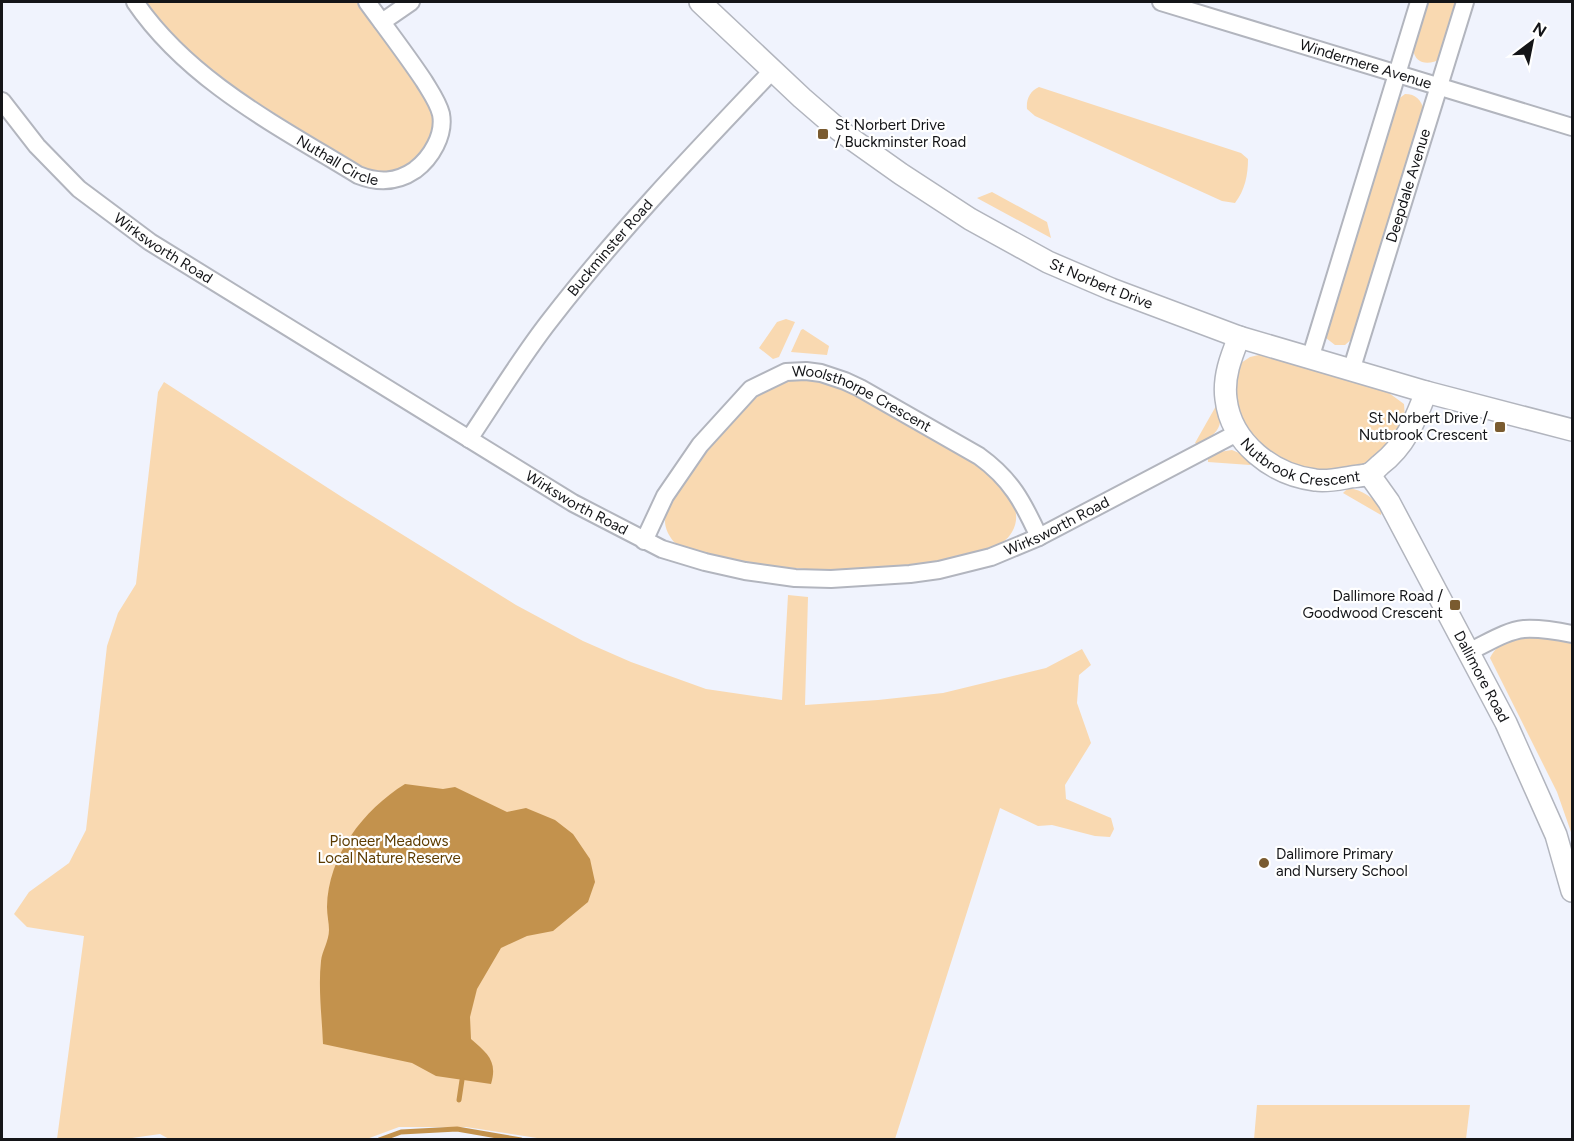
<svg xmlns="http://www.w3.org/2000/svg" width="1574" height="1141" font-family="Figtree,sans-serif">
  <rect width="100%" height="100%" fill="#f0f3fd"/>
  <path fill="#f9d9b1" d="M141 2H361L426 95 433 114 432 134 420 156 395 172H379L363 168 251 99 215 75 169 32Z
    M1427 2H1458L1441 59C1429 65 1415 65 1413 49Z
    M1039 87 1241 153 1248 159C1248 175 1245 190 1235 203L1222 201 1035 116 1027 109C1026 99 1030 91 1039 87Z
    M1405 94C1416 94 1421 100 1424 110L1353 338 1345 345H1335L1326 338 1325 332 1396 101Z
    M992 192 1047 222 1051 238 977 198Z
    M786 319 795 322 779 357 773 359 759 348 777 322Z
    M803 329 829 346 827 355 791 352 801 330Z
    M1263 354 1389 393 1404 404 1405 418 1402 429 1369 464 1313 474 1262 451 1235 409 1233 377 1241 363 1250 357Z
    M804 377 843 386 981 463C998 478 1027 507 1012 532 1003 548 981 550 964 554 947 558 929 564 911 566 844 575 778 570 713 555 701 552 683 550 674 542 669 536 665 529 665 521 667 487 741 405 770 387 781 380 791 378 804 377Z
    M164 382 345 499 516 605 583 641 631 662 706 689 782 700 788 595 808 597 805 705 878 700 943 693 1046 668 1082 649 1091 665 1079 675 1077 703 1091 743 1065 785 1066 799 1111 818 1114 829 1110 837 1095 836 1052 825 1038 826 1000 808 895 1139 550 1140 466 1127H399L364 1140H171L160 1134 118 1140 57 1139 84 936 27 927 14 914 29 892 69 863 86 830 107 646 118 613 136 584 158 392Z
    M1216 406 1220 408C1223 430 1215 434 1198 445L1195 443Z
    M1232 450 1246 456 1252 463 1250 465 1208 462V459L1219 452Z
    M1348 488C1363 490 1374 498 1382 510L1381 515 1343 493Z
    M1527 636 1572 640V835L1557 792 1490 658C1498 642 1510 639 1527 636Z
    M1257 1105H1470L1466 1139H1254Z"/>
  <path fill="#c3924d" d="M405 784 443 789 455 787 507 812 526 808 555 820 573 834 590 859 595 882 588 902 553 931 527 936 501 948 477 989 470 1017 471 1039C487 1053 498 1061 491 1084L436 1076 412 1063 323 1044C322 1017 318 989 321 961 322 951 329 941 329 930 329 923 327 915 327 907 328 856 363 810 405 784Z"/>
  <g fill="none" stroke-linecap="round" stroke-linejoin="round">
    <path stroke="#c3924d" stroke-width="5" d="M459 1100 462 1080
      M379 1140 401 1132 457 1129 521 1140"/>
    <defs>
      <g id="minor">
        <path id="s1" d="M135 2C189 81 278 126 358 175 378 183 396 183 415 170 431 158 445 135 441 114 438 102 430 91 424 81 406 54 386 28 367 2"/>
        <path id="s2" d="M1161 2 1572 127"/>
        <path d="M382 22 411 2"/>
        <path id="s3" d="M2 101 37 146 79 189 150 242 573 503 662 549 705 562 745 571 795 578 831 579 910 574 939 570 991 557 1039 537 1237 433"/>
        <path d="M1310 359 1419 2"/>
        <path id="s4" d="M1351 371 1465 2"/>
        <path id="s5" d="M469 439C496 399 521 357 551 319 619 231 696 151 772 71"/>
        <path id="s6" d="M644 541 665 496 700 445 751 389 786 372 806 371 821 373 845 381 860 388 979 456C1011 479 1023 502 1039 537"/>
        <path d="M1470 651C1486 644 1505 631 1524 629 1540 628 1557 631 1572 634"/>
      </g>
      <g id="tertiary">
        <path id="s7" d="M700 2 802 98 839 130 901 174 970 219 1048 262 1111 289 1239 337 1426 392 1572 430"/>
        <path id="s8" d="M1239 337C1231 357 1223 377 1226 399 1231 443 1273 475 1315 480 1327 482 1339 479 1351 477 1357 476 1364 476 1369 474 1373 472 1377 468 1380 465 1405 446 1415 421 1426 392"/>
        <path id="s9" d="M1369 474 1389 502 1506 723 1556 835 1572 891"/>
      </g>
    </defs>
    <use href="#minor" stroke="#b2b5be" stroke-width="20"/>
    <use href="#tertiary" stroke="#b2b5be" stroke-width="24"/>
    <use href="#minor" stroke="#fff" stroke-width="16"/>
    <use href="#tertiary" stroke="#fff" stroke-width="21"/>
  </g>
  <g fill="#7a5b30" stroke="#fff" stroke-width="2">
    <rect x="817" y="128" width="12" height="12" rx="3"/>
    <rect x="1494" y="421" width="12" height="12" rx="3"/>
    <rect x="1449" y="599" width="12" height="12" rx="3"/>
    <circle cx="1264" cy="863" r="6"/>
  </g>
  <g text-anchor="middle" stroke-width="4.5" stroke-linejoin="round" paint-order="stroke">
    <g font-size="15" fill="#141518" stroke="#fff">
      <text dy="5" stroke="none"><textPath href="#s2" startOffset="214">Windermere Avenue</textPath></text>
      <text dy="5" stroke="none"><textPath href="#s1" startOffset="260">Nuthall Circle</textPath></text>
      <text dy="5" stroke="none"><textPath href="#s4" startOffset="194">Deepdale Avenue</textPath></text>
      <text dy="5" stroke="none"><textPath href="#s5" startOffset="238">Buckminster Road</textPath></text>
      <text dy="5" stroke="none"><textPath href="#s3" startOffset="220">Wirksworth Road</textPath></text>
      <text dy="5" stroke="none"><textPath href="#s7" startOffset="494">St Norbert Drive</textPath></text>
      <text dy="5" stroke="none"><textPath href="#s6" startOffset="308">Woolsthorpe Crescent</textPath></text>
      <text dy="5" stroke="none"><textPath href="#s8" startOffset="174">Nutbrook Crescent</textPath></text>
      <text dy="5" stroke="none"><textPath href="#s3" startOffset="706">Wirksworth Road</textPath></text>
      <text dy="5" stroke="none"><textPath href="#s3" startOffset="1210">Wirksworth Road</textPath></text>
      <text dy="5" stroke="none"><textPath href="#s9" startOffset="232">Dallimore Road</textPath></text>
    </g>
    <g font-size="15" fill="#141518" stroke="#fff" text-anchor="start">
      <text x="835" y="130">St Norbert Drive<tspan x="835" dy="17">/ Buckminster Road</tspan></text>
      <text x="1488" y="423" text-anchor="end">St Norbert Drive /<tspan x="1488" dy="17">Nutbrook Crescent</tspan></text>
      <text x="1443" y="601" text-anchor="end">Dallimore Road /<tspan x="1443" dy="17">Goodwood Crescent</tspan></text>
      <text x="1276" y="859">Dallimore Primary<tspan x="1276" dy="17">and Nursery School</tspan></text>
    </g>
    <g font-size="15" fill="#5c3b00" stroke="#fff">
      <text x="389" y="846">Pioneer Meadows<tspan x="389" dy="17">Local Nature Reserve</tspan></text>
    </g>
  </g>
  <rect width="1574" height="1141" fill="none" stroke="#141518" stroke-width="6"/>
  <g transform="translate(1532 42) rotate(32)" stroke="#ffffff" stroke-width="4.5" paint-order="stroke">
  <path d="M0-4.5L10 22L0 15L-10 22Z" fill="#141518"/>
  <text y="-9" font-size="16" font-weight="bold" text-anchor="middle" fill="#141518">N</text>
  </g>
</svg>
